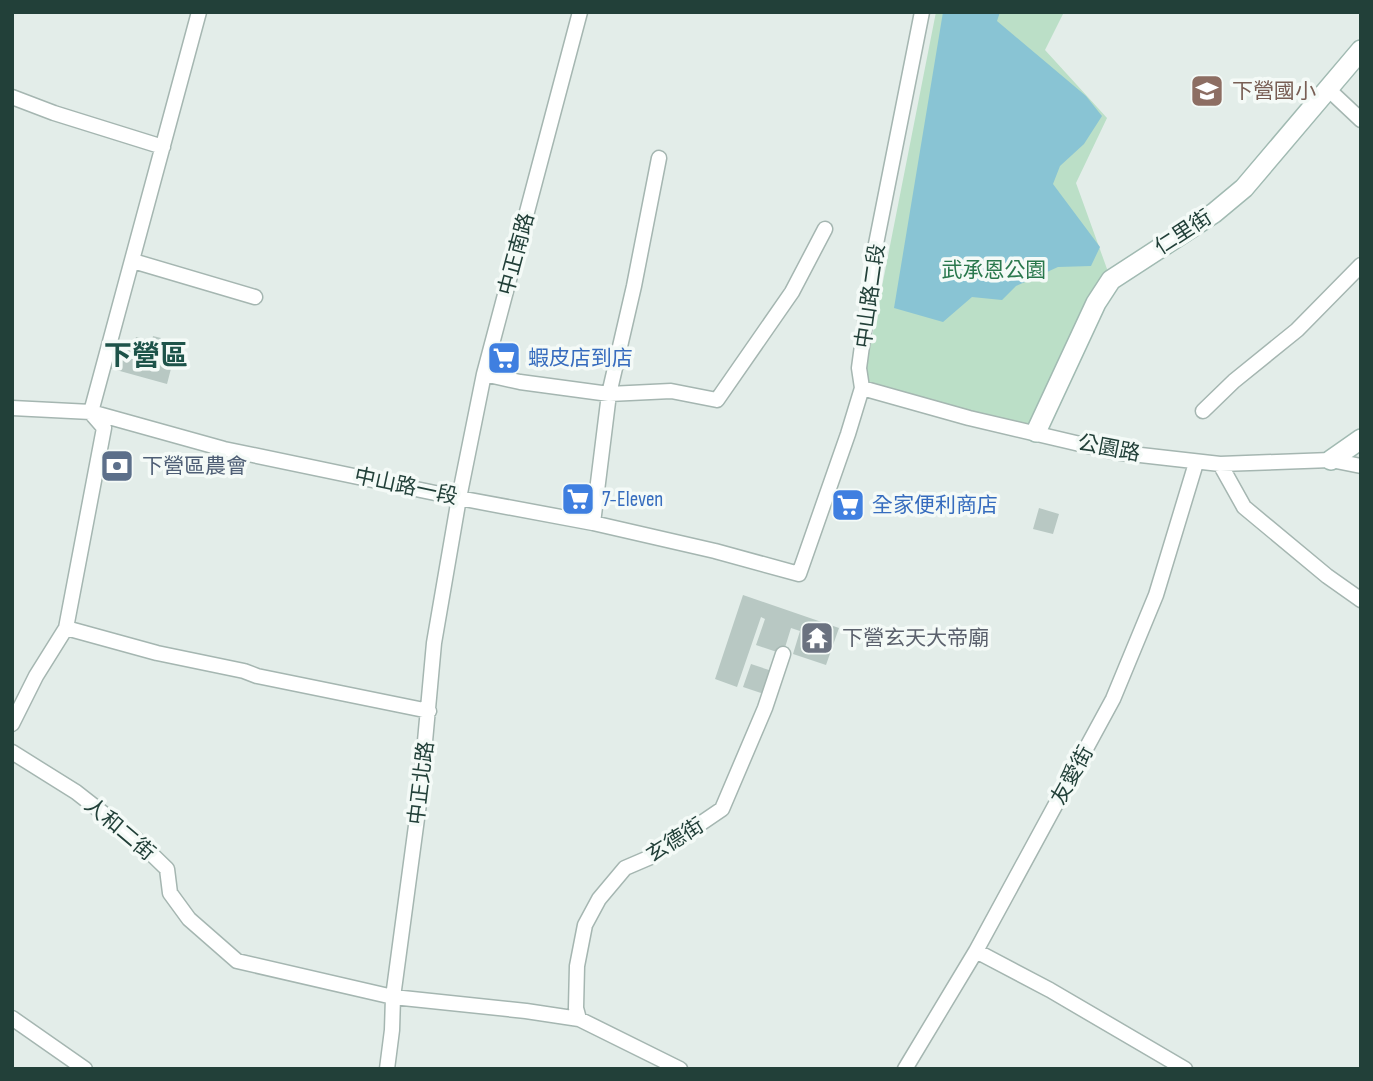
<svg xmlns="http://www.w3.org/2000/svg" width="1373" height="1081" font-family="'Sofia Sans Condensed','Noto Sans TC',sans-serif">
  <rect width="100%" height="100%" fill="#e3ede9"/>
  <path fill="#bbdfc7" d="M936 12H1064L1045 50 1107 118 1076 183 1111 280 1036 432 862 388Z"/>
  <path fill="#89c4d4" d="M943 12H1000L997 21 1086 96 1102 116 1084 144 1060 166 1053 184 1100 247 1091 266 1058 267 1016 286 1002 300 972 297 943 322 894 308Z"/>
  <path fill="#b8c8c3" d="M153 336 161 338 156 356 173 361 167 384 109 368 115 345 132 350 136 337 152 341Z
    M1039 508 1059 514 1053 534 1033 529Z
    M743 595 839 628 826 665 793 654 800 631 791 628 783 654 756 645 765 619 761 617 737 687 715 679Z
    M751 664 772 671 764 694 743 687Z"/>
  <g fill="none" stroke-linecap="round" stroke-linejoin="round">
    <defs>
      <path id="street" d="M1328 89 1361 120
        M12 97 54 113 163 147
        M133 261 255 297
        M484 374 520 382 609 394 671 391 717 400 792 292 825 229
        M862 388 969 418 1114 452 1220 464 1331 460 1361 466
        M12 408 91 412 224 449 459 498 593 523 715 551 799 574 848 434 862 388 859 368 875 249 922 12
        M1203 411 1234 381 1297 330 1361 265
        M91 412 199 12
        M1220 464 1244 507 1327 576 1361 600
        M593 523 609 394 634 286 659 158
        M66 628 157 653 244 671 257 676 429 711
        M12 724 36 676 66 628 104 428 91 413
        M12 752 76 792 136 839 167 869 170 893 189 919 237 961 393 997 526 1011 579 1019 680 1069
        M976 951 1050 990 1185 1069
        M12 1018 85 1069
        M579 1019 576 1008 577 966 585 925 599 899 625 868 653 856 722 809 765 708 783 654
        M387 1069 392 1030 393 997 420 796 434 643 459 498 484 374 580 12
        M905 1069 976 951 1113 699 1156 595 1196 463"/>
      <path id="secondary" d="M1036 432 1096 303 1111 280 1214 213 1244 188 1361 50
        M1331 460 1361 439"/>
    </defs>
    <use href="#street" stroke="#a5b6b1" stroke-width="17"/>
    <use href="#secondary" stroke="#a1bab2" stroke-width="22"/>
    <use href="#street" stroke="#fff" stroke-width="14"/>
    <use href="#secondary" stroke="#fff" stroke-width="19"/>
  </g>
  <defs>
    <symbol id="school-square" viewBox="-11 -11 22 22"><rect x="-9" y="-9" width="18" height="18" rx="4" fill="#8d6e63" stroke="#f4faf7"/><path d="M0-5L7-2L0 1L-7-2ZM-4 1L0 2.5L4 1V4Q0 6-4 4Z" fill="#fff"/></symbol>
    <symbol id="supermarket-square" viewBox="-11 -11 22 22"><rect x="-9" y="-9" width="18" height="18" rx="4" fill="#3f7fe0" stroke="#f4faf7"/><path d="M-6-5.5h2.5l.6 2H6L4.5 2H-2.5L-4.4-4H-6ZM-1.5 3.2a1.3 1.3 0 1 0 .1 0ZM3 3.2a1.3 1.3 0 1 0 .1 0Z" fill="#fff"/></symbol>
    <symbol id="bank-square" viewBox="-11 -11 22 22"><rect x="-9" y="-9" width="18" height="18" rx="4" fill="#5c6f8a" stroke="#f4faf7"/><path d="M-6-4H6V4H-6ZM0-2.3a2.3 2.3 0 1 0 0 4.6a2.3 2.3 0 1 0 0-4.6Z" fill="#fff"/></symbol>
    <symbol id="temple-square" viewBox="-11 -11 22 22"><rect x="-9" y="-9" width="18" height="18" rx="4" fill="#6b7280" stroke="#f4faf7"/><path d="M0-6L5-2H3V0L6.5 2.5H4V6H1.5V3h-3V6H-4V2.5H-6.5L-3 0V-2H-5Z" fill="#fff"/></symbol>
  </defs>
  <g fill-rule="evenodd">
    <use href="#school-square" x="1188" y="72" width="38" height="38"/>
    <use href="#supermarket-square" x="485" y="339" width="38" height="38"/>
    <use href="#bank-square" x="98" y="447" width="38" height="38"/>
    <use href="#supermarket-square" x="559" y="480" width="38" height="38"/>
    <use href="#supermarket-square" x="829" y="486" width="38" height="38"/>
    <use href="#temple-square" x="798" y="619" width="38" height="38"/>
  </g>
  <g text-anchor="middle" stroke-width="7" stroke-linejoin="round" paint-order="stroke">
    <g font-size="21" fill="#785e54" stroke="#f4faf7" text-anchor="start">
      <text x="1232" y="98">下營國小</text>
    </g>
    <g font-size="21" fill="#224039" stroke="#f4faf7">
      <text transform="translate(1183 232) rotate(-33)" y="7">仁里街</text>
      <text transform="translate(516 254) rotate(-75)" y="7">中正南路</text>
      <text transform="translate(870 296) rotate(-82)" y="7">中山路二段</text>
      <text transform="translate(1109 448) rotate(11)" y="7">公園路</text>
      <text transform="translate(406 486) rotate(12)" y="7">中山路一段</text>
      <text transform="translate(1072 775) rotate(-61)" y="7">友愛街</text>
      <text transform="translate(421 783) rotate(-83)" y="7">中正北路</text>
      <text transform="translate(120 829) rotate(40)" y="7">人和二街</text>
      <text transform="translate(675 840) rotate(-32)" y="7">玄德街</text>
    </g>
    <g font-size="21" fill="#2a784d" stroke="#f4faf7">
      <text x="994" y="277">武承恩公園</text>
    </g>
    <g font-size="21" fill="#366cbe" stroke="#f4faf7" text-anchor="start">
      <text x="528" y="365">蝦皮店到店</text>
      <text x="602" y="506">7-Eleven</text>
      <text x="872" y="512">全家便利商店</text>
    </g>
    <g font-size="21" fill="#4e5e75" stroke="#f4faf7" text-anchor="start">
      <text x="142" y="473">下營區農會</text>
    </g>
    <g font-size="21" fill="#5b616d" stroke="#f4faf7" text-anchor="start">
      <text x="842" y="645">下營玄天大帝廟</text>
    </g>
    <g font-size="28" font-weight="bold" fill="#1d5349" stroke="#f4faf7">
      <text x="146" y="365">下營區</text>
    </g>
  </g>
  <rect width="1373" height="1081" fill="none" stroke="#224039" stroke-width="28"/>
</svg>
